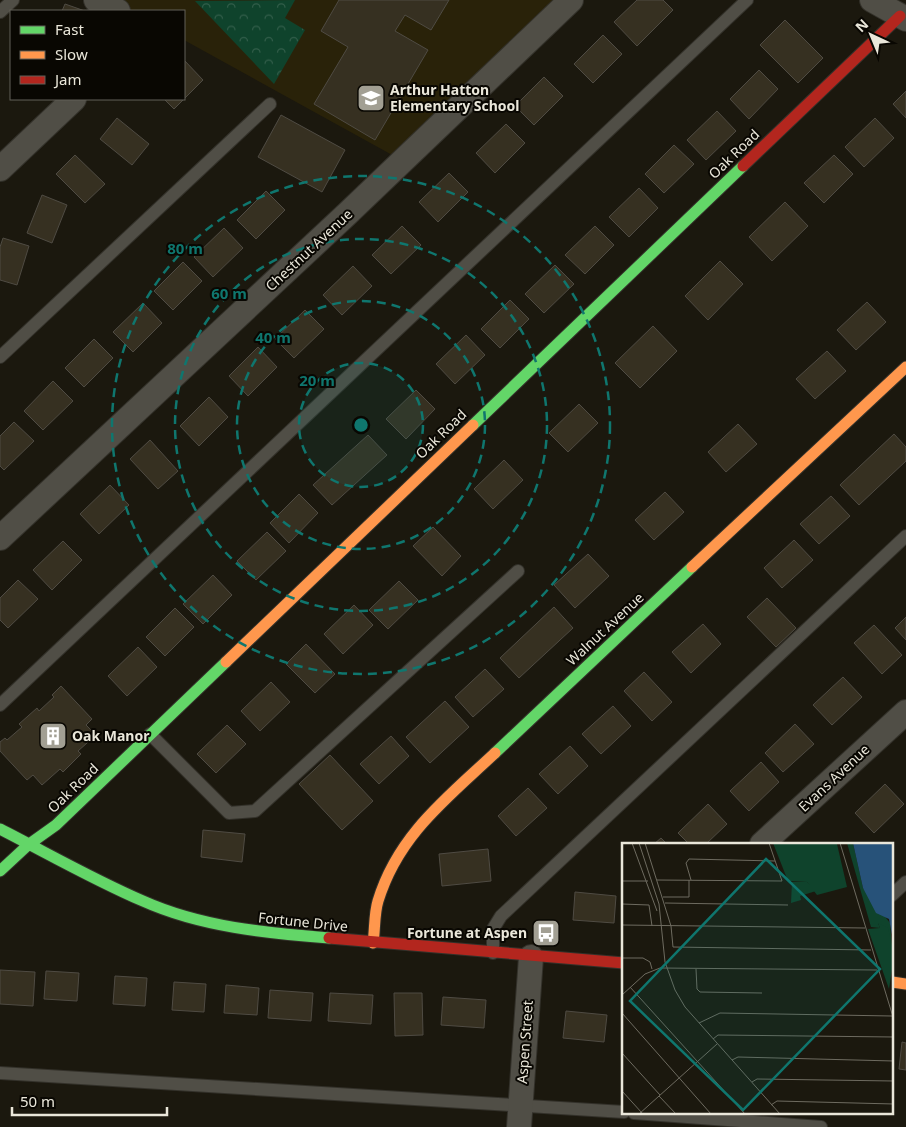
<svg xmlns="http://www.w3.org/2000/svg" width="906" height="1127" font-family="'Noto Sans',sans-serif">
  <defs>
    <pattern id="park-crowns" width="20" height="18" patternUnits="userSpaceOnUse" patternTransform="scale(1.25)"><rect width="20" height="18" fill="#0f432c"/><path d="M2 6a3 3 0 1 1 6 0M12 15a3 3 0 1 1 6 0" fill="none" stroke="#325e4a"/></pattern>
  </defs>
  <rect width="100%" height="100%" fill="#1b180e"/>
  <path fill="#292209" d="M110 0H553L394 156 184 40V11H131Z"/>
  <path fill="url(#park-crowns)" d="M295 0 285 18 305 30 274 84 195 1Z"/>
  <path fill="#363021" stroke="#4f4b43" d="M339 0H449L431 30 405 15 395 31 428 50 375 140 314 104 348 47 321 31Z
    M637 0H663L673 10 637 46 614 22Z
    M65 4 85 11H62Z
    M785 20 823 58 798 83 760 45Z
    M603 35 622 54 593 83 574 64Z
    M184 60 203 80 174 109 164 99H184Z
    M759 70 778 89 749 119 730 99Z
    M544 77 563 96 534 125 515 106Z
    M906 91V118L893 104Z
    M717 111 736 131 706 160 687 140Z
    M281 115 345 150 322 192 258 157Z
    M117 118 149 144 132 165 100 139Z
    M875 118 894 138 864 167 845 147Z
    M506 124 525 143 495 173 476 153Z
    M674 145 694 164 664 193 645 174Z
    M75 155 105 184 85 203 56 174Z
    M834 155 853 174 824 203 804 183Z
    M449 173 468 192 438 222 419 202Z
    M639 188 658 208 629 237 609 217Z
    M266 191 285 210 256 239 237 220Z
    M42 195 67 205 52 243 27 233Z
    M785 202 808 226 772 261 749 237Z
    M402 226 421 245 391 274 372 255Z
    M595 226 614 245 585 274 565 255Z
    M224 228 243 248 213 277 194 257Z
    M3 238 29 246 17 285 0 280V247Z
    M720 261 743 284 708 320 685 296Z
    M183 262 202 281 173 310 154 291Z
    M555 265 574 284 544 313 525 294Z
    M353 266 372 286 342 315 323 295Z
    M510 300 529 319 500 348 481 329Z
    M867 302 886 322 856 350 837 330Z
    M143 303 162 323 133 352 113 332Z
    M305 310 324 329 294 358 275 339Z
    M653 326 677 351 640 388 615 363Z
    M466 335 485 355 455 384 436 364Z
    M94 339 113 358 84 387 65 368Z
    M258 347 277 367 248 396 229 376Z
    M827 351 846 371 815 399 796 379Z
    M53 381 73 401 43 430 24 411Z
    M416 390 435 409 406 439 386 419Z
    M209 397 228 417 199 446 180 426Z
    M579 404 598 423 568 452 549 433Z
    M14 422 34 441 4 470 0 466V436Z
    M738 424 757 444 726 472 708 452Z
    M894 434 906 447V461L859 505 840 485Z
    M368 435 387 455 332 505 313 485Z
    M150 440 178 471 158 489 130 459Z
    M504 460 523 480 493 509 474 489Z
    M110 485 129 505 99 534 80 514Z
    M665 492 684 512 654 540 635 520Z
    M299 494 318 513 289 543 270 523Z
    M831 496 850 516 819 544 800 524Z
    M433 527 461 556 442 576 413 546Z
    M267 532 286 551 256 580 237 561Z
    M794 540 813 560 782 588 764 568Z
    M63 541 82 560 52 590 33 570Z
    M588 554 609 576 575 608 554 585Z
    M213 575 232 595 203 624 183 604Z
    M18 580 38 599 8 628 0 620V598Z
    M399 581 418 600 388 629 369 610Z
    M767 598 796 628 776 647 747 617Z
    M354 605 373 625 343 654 324 634Z
    M554 607 573 628 519 678 500 658Z
    M175 608 194 627 165 656 146 637Z
    M906 617V640L895 628Z
    M703 624 721 644 691 673 672 652Z
    M874 625 902 655 882 674 854 643Z
    M306 644 335 674 315 693 286 664Z
    M138 647 157 667 127 696 108 676Z
    M485 669 504 689 473 717 455 697Z
    M644 672 672 702 652 721 624 691Z
    M843 677 862 697 832 725 813 705Z
    M271 682 290 702 260 731 241 711Z
    M61 686 92 719 86 725 96 735 78 751 81 754 63 772 60 769 42 785 33 775 27 780 0 751V742L5 738 7 740 22 727 19 724 37 708 39 711 54 697 52 695Z
    M445 701 469 727 430 763 406 737Z
    M613 706 631 726 601 754 582 734Z
    M795 724 814 744 783 772 765 753Z
    M227 725 246 744 216 773 197 754Z
    M391 736 409 756 379 784 360 764Z
    M570 746 588 766 558 794 539 774Z
    M330 755 373 801 342 830 299 784Z
    M761 762 779 782 749 811 730 791Z
    M885 784 904 804 874 833 855 813Z
    M528 788 547 808 516 836 498 816Z
    M708 804 727 824 706 844H689L678 833Z
    M203 830 245 834 242 862 201 857Z
    M661 838 667 844H654Z
    M488 849 491 881 442 886 439 854Z
    M575 892 616 896 614 923 573 920Z
    M0 970 35 972 33 1006 0 1004Z
    M46 971 79 973 77 1001 44 999Z
    M115 976 147 978 145 1006 113 1004Z
    M174 982 206 984 204 1012 172 1010Z
    M226 985 259 988 257 1015 224 1013Z
    M270 990 313 993 311 1021 268 1018Z
    M330 993 373 995 371 1024 328 1021Z
    M394 993H422L423 1035 395 1036Z
    M443 997 486 1000 484 1028 441 1025Z
    M566 1011 607 1015 604 1042 563 1038Z
    M902 1042 906 1043V1070L899 1069Z"/>
  <g fill="none" stroke-linecap="round" stroke-linejoin="round">
    <defs>
      <path id="lane" d="M0 12 13 0
        M0 357 270 104
        M0 705 747 0
        M150 734 229 813 255 811 518 571
        M892 895 906 882
        M493 953V929L501 916 906 536
        M0 1073 624 1112
        M634 1113 821 1127"/>
      <path id="street" d="M96 0 118 11
        M872 0 906 19
        M0 169 74 99
        M0 538 347 214 571 0
        M762 844 906 712
        M519 1127 531 957"/>
      <path id="fast" d="M473 425 743 166
        M495 753 692 567
        M0 829C47 853 94 880 143 901 201 927 266 933 329 938
        M0 871 28 845 56 825 226 662"/>
      <path id="slow" d="M692 567 906 367
        M226 662 473 425
        M373 943C375 930 374 914 378 901 398 835 447 798 495 753
        M892 982 906 984"/>
      <path id="jam" d="M743 166 900 16
        M329 938 624 963"/>
    </defs>
    <use href="#lane" stroke="#33312a" stroke-width="14"/>
    <use href="#street" stroke="#33312a" stroke-width="26"/>
    <use href="#fast" stroke="#33312a" stroke-width="13"/>
    <use href="#slow" stroke="#33312a" stroke-width="13"/>
    <use href="#jam" stroke="#33312a" stroke-width="13"/>
    <use href="#lane" stroke="#504e46" stroke-width="12"/>
    <use href="#street" stroke="#504e46" stroke-width="24"/>
    <use href="#fast" stroke="#63d668" stroke-width="11"/>
    <use href="#slow" stroke="#ff974d" stroke-width="11"/>
    <use href="#jam" stroke="#b3261e" stroke-width="11"/>
  </g>
  <circle cx="361" cy="425" r="62" fill="#0f766e" fill-opacity=".12"/>
  <g fill="none" stroke="#0f766e" stroke-width="2.5" stroke-dasharray="9 6">
    <circle cx="361" cy="425" r="62"/>
    <circle cx="361" cy="425" r="124"/>
    <circle cx="361" cy="425" r="186"/>
    <circle cx="361" cy="425" r="249"/>
  </g>
  <defs>
    <symbol id="school-square" viewBox="-11 -11 22 22"><rect x="-9" y="-9" width="18" height="18" rx="4" fill="#a29f93" stroke="#090702"/><path d="M0-5L7-2L0 1L-7-2ZM-4 1L0 2.5L4 1V4Q0 6-4 4Z" fill="#fff"/></symbol>
    <symbol id="building-square" viewBox="-11 -11 22 22"><rect x="-9" y="-9" width="18" height="18" rx="4" fill="#a29f93" stroke="#090702"/><path d="M-4-6H4V6H1V3H-1V6H-4ZM-2.5-4.3h1.7v1.8h-1.7ZM.8-4.3h1.7v1.8H.8ZM-2.5-1h1.7V.8h-1.7ZM.8-1h1.7V.8H.8Z" fill="#fff"/></symbol>
    <symbol id="bus-square" viewBox="-11 -11 22 22"><rect x="-9" y="-9" width="18" height="18" rx="4" fill="#a29f93" stroke="#090702"/><path d="M-5-6H5V4H4V6H2V4H-2V6H-4V4H-5ZM-3.5-4V0h7V-4ZM-3.5 1.2v1.5H-2V1.2ZM2 1.2v1.5H3.5V1.2Z" fill="#fff"/></symbol>
  </defs>
  <g fill-rule="evenodd">
    <use href="#school-square" x="355" y="82" width="32" height="32"/>
    <use href="#building-square" x="37" y="720" width="32" height="32"/>
    <use href="#bus-square" x="530" y="917" width="32" height="32"/>
  </g>
  <g text-anchor="middle" stroke-width="4" stroke-linejoin="round" paint-order="stroke">
    <g font-size="14" font-weight="bold" fill="#eae7da" stroke="#090702" text-anchor="start">
      <text x="390" y="95">Arthur Hatton<tspan x="390" dy="16">Elementary School</tspan></text>
      <text x="72" y="741">Oak Manor</text>
      <text x="527" y="938" text-anchor="end">Fortune at Aspen</text>
    </g>
    <g font-size="14" fill="#eae7da" stroke="#090702">
      <text transform="translate(734 154) rotate(-44)" y="5">Oak Road</text>
      <text transform="translate(309 250) rotate(-43)" y="5">Chestnut Avenue</text>
      <text transform="translate(441 434) rotate(-44)" y="5">Oak Road</text>
      <text transform="translate(605 629) rotate(-43)" y="5">Walnut Avenue</text>
      <text transform="translate(834 778) rotate(-43)" y="5">Evans Avenue</text>
      <text transform="translate(73 788) rotate(-44)" y="5">Oak Road</text>
      <text transform="translate(303 922) rotate(6)" y="5">Fortune Drive</text>
      <text transform="translate(525 1042) rotate(-86)" y="5">Aspen Street</text>
    </g>
  </g>
  <g transform="translate(622 843)">
    <rect width="271" height="271" fill="#1b180e"/>
    <path d="M151 0 215 1 225 44 195 52 185 39 166 38Z" fill="#0f432c"/>
    <path d="M225 0H231L241 45 268 80 271 114 265 92 256 80 258 85 249 84Z" fill="#0f432c"/>
    <path d="M170 39H185L194 48 178 53 179 57 169 60ZM256 80 266 85 272 114 267 146 246 86 258 85Z" fill="#0f432c"/>
    <path d="M231 0H271V97L267 76 254 70 241 45Z" fill="#275279"/>
    <path fill="none" stroke="#6e6b60" stroke-width="1" d="M10 0 35 68M17 0 37 61 43 119 53 147 63 164 158 271M23 0 49 83 51 104 249 107M218 0 271 174M35 37 160 38 147 0M69 37 64 20 67 16 153 18M0 38H26M41 54H67V37M43 60 166 62M0 61 27 62 30 83M0 82 243 85M0 115H21L28 119 30 126M74 126 75 146 78 149 140 150M8 144 123 271M0 152 23 131 38 125 255 127M0 170 89 271M77 180 98 170 270 173M91 196 96 192 272 194M0 210 38 252M110 217 116 214 272 218M130 239 135 236 272 238M0 248 20 270M37 253 54 271M149 262 155 258 272 261M17 271 95 201"/>
    <path fill="#0f766e" fill-opacity="0.15" stroke="#0f766e" stroke-width="2.5" d="M144 16 258 126 121 267 8 158Z"/>
    <rect width="271" height="271" fill="none" stroke="#eae7da" stroke-width="2.5"/>
  </g>
  <circle cx="361" cy="425" r="8" fill="#0f766e" stroke="#090702" stroke-width="2.5"/>
  <g font-size="15" text-anchor="middle" font-weight="bold" fill="#0f766e" stroke="#090702" stroke-width="4" stroke-linejoin="round" paint-order="stroke">
    <text x="185" y="254">80 m</text>
    <text x="229" y="299">60 m</text>
    <text x="273" y="343">40 m</text>
    <text x="317" y="386">20 m</text>
  </g>
  <rect x="10" y="10" width="175" height="90" fill="#090702" stroke="#636158"/>
  <rect x="20" y="26" width="25" height="8" fill="#63d668" stroke="#636158"/>
  <text x="55" y="35" font-size="15" fill="#eae7da">Fast</text>
  <rect x="20" y="51" width="25" height="8" fill="#ff974d" stroke="#636158"/>
  <text x="55" y="60" font-size="15" fill="#eae7da">Slow</text>
  <rect x="20" y="76" width="25" height="8" fill="#b3261e" stroke="#636158"/>
  <text x="55" y="85" font-size="15" fill="#eae7da">Jam</text>
  <g transform="translate(871 35) rotate(316)" stroke="#090702" stroke-width="4" paint-order="stroke">
  <path d="M0-4L9 19L0 12L-9 19Z" fill="#eae7da"/>
  <text y="-8" font-size="14" font-weight="bold" text-anchor="middle" fill="#eae7da">N</text>
  </g>
  <path d="M12 1107v8h155v-8" fill="none" stroke="#eae7da" stroke-width="2.5"/>
  <text x="20" y="1107" font-size="15" fill="#eae7da" stroke="#090702" stroke-width="4" paint-order="stroke">50 m</text>
</svg>
